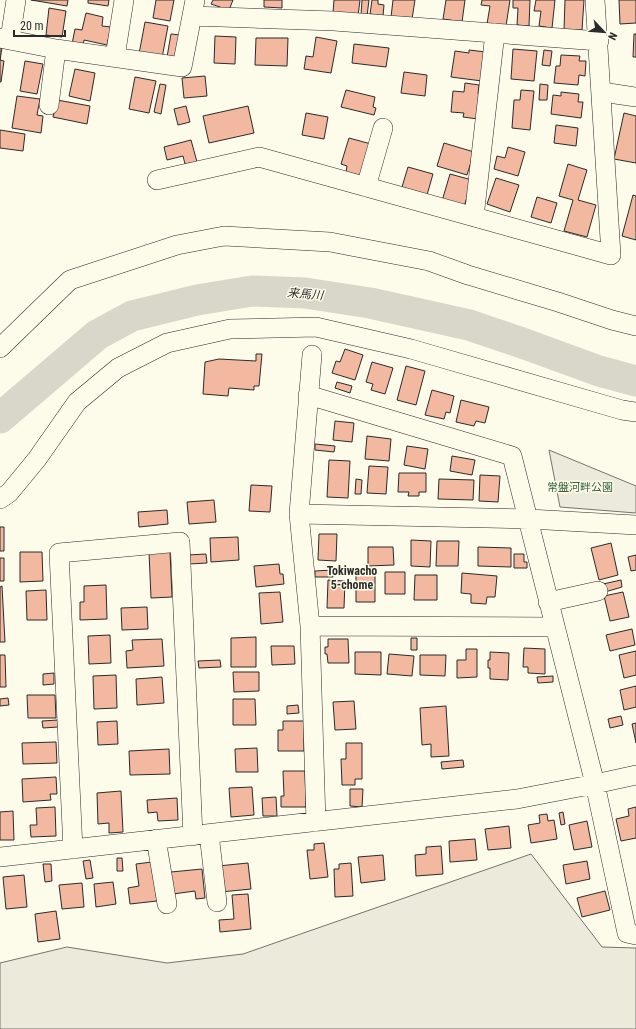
<svg xmlns="http://www.w3.org/2000/svg" width="636" height="1029" font-family="'Roboto Condensed','Noto Sans JP',sans-serif">
  <rect width="100%" height="100%" fill="#fdfbea"/>
  <path fill="#ecebdb" stroke="#74746e" d="M549 450 636 486V513L560 507Z
    M531 854 602 947 636 948V1029H0V963L67 947 167 963 243 954Z"/>
  <g fill="none" stroke-linecap="round" stroke-linejoin="round">
    <path stroke="#d8d7c9" stroke-width="31" d="M0 418 97 335 132 316 197 300 252 291 305 293 370 303 469 325 525 344 599 371 636 381"/>
  </g>
  <path fill="#f2b8a0" stroke="#2b2b2b" d="M31 0H68L67 6Z
    M88 0H109L108 6 88 3Z
    M156 0H174L170 21 153 18Z
    M213 0H233L229 10 211 4Z
    M264 0H282V8L264 7Z
    M334 0H360L358 16 333 13Z
    M362 0H369L367 16 361 15Z
    M372 0H378V4L384 5 383 16 370 14Z
    M393 0H415L412 19 391 17Z
    M446 0H465L462 22 443 19Z
    M482 0H510L506 26 487 24 490 6 481 5Z
    M513 0H530L529 26 517 25 518 8H513Z
    M536 0H555L552 28 539 26 541 11H534Z
    M565 0H584L582 30H564Z
    M619 0H636V23L620 24Z
    M49 8 66 11 62 37 46 35Z
    M86 13 103 17 102 26 111 27 107 45 84 40 83 46 72 44 75 29 82 30Z
    M145 22 168 26 162 58 139 54Z
    M171 34 180 35 176 58 167 57Z
    M634 34H636V57H633Z
    M215 36 236 37 235 64 214 63Z
    M316 37 337 41 331 73 304 69 306 56 313 57Z
    M256 38H288L287 66 255 65Z
    M354 44 389 48 386 67 352 63Z
    M0 47 2 48 0 60 4 61 1 82H0Z
    M513 49 537 51 534 81 511 79Z
    M469 50 486 52 482 81 451 77 455 51 469 53Z
    M544 50 552 51 550 66 542 65Z
    M561 55 580 56 579 61H586L585 76 579 75 578 85 554 83 556 66H560Z
    M25 61 43 64 37 94 20 91Z
    M75 69 95 73 90 101 69 96Z
    M404 72 427 75 425 96 401 93Z
    M205 76 207 96 184 98 182 78Z
    M135 77 156 81 149 113 129 109Z
    M465 83 479 85 478 94 481 95 478 119 463 117 464 113 451 112 453 91 464 92Z
    M160 84 166 85 161 114 154 112Z
    M540 84 548 85 547 100H539Z
    M346 90 375 97 373 107 376 108 374 115 341 107Z
    M521 90 534 91 530 130 512 128 514 100H520Z
    M561 92 579 94 578 102H583L581 118 551 114 553 95 561 96Z
    M17 96 40 99 37 115 43 116 41 133 12 128Z
    M57 100 90 106 87 124 53 117Z
    M186 106 190 122 178 125 174 109Z
    M248 106 254 133 209 143 203 116Z
    M306 113 328 117 324 139 302 135Z
    M624 113 636 116V163L614 159Z
    M556 125 578 128 576 146 554 143Z
    M0 130 25 134 23 151 0 148Z
    M349 138 371 144 362 176 346 172 347 166 341 164Z
    M191 140 197 162 185 164 183 156 167 160 164 147Z
    M444 143 474 152 467 175 437 166Z
    M508 147 525 152 518 176 494 169 497 156 505 158Z
    M568 164 587 170 578 200 596 205 587 237 564 231 573 200 559 196Z
    M408 167 433 174 427 195 402 187Z
    M450 174 472 180 464 207 442 201Z
    M496 178 519 185 510 212 487 204Z
    M633 195 636 196V240L622 236Z
    M537 197 557 203 551 223 531 217Z
    M345 349 363 355 355 380 332 373 336 361 340 362Z
    M256 354H262L259 386H254V390L229 388 228 396 203 394 205 362 219 359 256 361Z
    M372 362 393 368 385 394 371 390 373 384 366 382Z
    M406 366 425 371 416 405 397 400Z
    M337 382 352 386 350 393 335 388Z
    M432 390 454 396 450 413 446 412 444 419 425 415Z
    M461 400 489 407 485 423 476 421 474 426 456 422Z
    M335 421 354 423 352 442 333 440Z
    M367 436 391 439 389 461 365 459Z
    M315 444 335 446 334 452 315 450Z
    M407 446 428 449 425 469 404 465Z
    M452 456 475 460 472 475 450 471Z
    M329 460 350 461 348 498 327 497Z
    M369 466 388 467 386 494 367 493Z
    M399 473H426V492H419V496H408L409 492H398Z
    M480 475 500 476 498 502 479 501Z
    M356 479 362 480 361 494H355Z
    M439 479 474 480 473 500 438 499Z
    M251 485 272 486 270 512 249 511Z
    M214 500 216 522 189 524 187 502Z
    M167 510 168 524 139 527 138 512Z
    M0 527H4V551H0Z
    M319 534H337L336 561 318 560Z
    M238 537 239 560 211 562 210 538Z
    M411 540 431 541 430 567 411 566Z
    M437 541H459L458 566H436Z
    M611 543 618 575 599 580 591 548Z
    M368 547H393L394 565 368 566Z
    M478 547 511 548V567L478 566Z
    M170 551 172 597 151 598 149 552Z
    M20 552H42L43 581 20 582Z
    M206 554 207 563 189 564 188 555Z
    M514 554H524V562H527V568H514Z
    M636 555V570L631 571 628 557Z
    M0 558H4V581H0Z
    M279 564 280 574H283L284 584 256 587 254 566Z
    M333 570V577H315V571Z
    M385 572H405V594H385Z
    M462 573 497 576 495 597H487L486 604 471 603V594L461 593Z
    M356 574H375V602H356Z
    M415 575H437V600H414Z
    M328 580 345 581 344 608H327Z
    M621 580 622 587 605 592 603 584Z
    M106 585 107 619 80 620V602H84V586Z
    M2 586 5 642H0V587Z
    M46 590 47 620H27L26 591Z
    M280 592 283 622 261 624 259 593Z
    M623 592 629 617 610 621 604 596Z
    M147 607 148 629 122 630 121 608Z
    M632 629 635 645 610 651 606 635Z
    M110 635 111 663 89 664 88 636Z
    M256 637V667H231V638Z
    M411 638H417V650H411Z
    M162 639 164 666 127 668 126 651 133 650 132 640Z
    M328 639H348L349 663H328L327 654H325V647H328Z
    M271 646H294L295 664 272 665Z
    M524 648 545 649V674L528 673V667H523Z
    M466 649H477V677L457 678V660H466Z
    M636 651V675L624 678 619 655Z
    M355 652H381V675L355 674Z
    M490 652 509 653 508 680 490 679V668H488V660H490Z
    M389 654 414 656 412 676 387 674Z
    M0 655H5L6 687H0Z
    M420 655H446L445 676 420 675Z
    M220 660 221 667 199 668 198 661Z
    M233 672H259V691L234 692Z
    M54 673V684L43 685V674Z
    M116 675 117 708 94 709 93 676Z
    M553 676V682L538 683 537 677Z
    M162 677 164 703 137 705 136 679Z
    M636 686V707L624 710 620 690Z
    M27 695H55L56 718H28Z
    M8 698 9 705 0 706V699Z
    M233 699H255L256 725H233Z
    M354 701 356 729 335 730 333 702Z
    M298 705 299 713 287 714V706Z
    M446 706 449 756 431 757V744L422 745 420 708Z
    M621 716 623 725 610 728 608 719Z
    M58 720V727L43 728 42 721Z
    M117 721 118 744 98 745 97 722Z
    M283 721H304V751H278V730H283Z
    M636 723V743L632 724Z
    M56 742 57 763 23 764 22 743Z
    M346 743H362V779H355V785H342L341 759H346Z
    M257 748 258 772H236L235 749Z
    M169 749 170 774 130 775 129 751Z
    M463 760 464 767 442 769 441 762Z
    M283 771H305L306 807H281V796H284Z
    M56 777 57 794H50L51 800 23 802 22 779Z
    M252 787 254 815 231 817 229 788Z
    M350 789H363L362 807 350 806Z
    M121 791 123 832 109 833V823L98 824 97 793Z
    M276 797 277 816H263L262 798Z
    M177 798 178 820 158 821 157 812 148 813 147 800Z
    M55 807 56 836 31 837 30 825H37L36 808Z
    M636 807V838L621 841 616 819 629 816 628 809Z
    M13 811 14 840H0V812Z
    M563 812 565 824 561 825 559 813Z
    M547 814 548 821 554 820 557 839 531 843 528 825 540 823 539 815Z
    M587 821 592 847 574 850 569 825Z
    M509 826 511 848 488 850 485 829Z
    M475 839 477 860 450 862 449 841Z
    M324 843 328 877 310 879 307 850H314V844Z
    M441 846 443 874 416 876 415 855 426 854V847Z
    M383 855 385 880 361 883 358 857Z
    M117 858H122L123 871H117Z
    M90 860 93 878 86 879 83 861Z
    M587 861 590 879 566 884 563 865Z
    M152 862 157 901 130 904 128 888 139 886 136 864Z
    M248 863 251 889 221 892 218 866Z
    M351 863 353 896 335 897 334 869H339V864Z
    M43 864H51L52 881 45 882Z
    M202 869 205 898 196 899 195 891 173 894 171 872Z
    M24 875 27 907 6 909 3 877Z
    M113 882 116 904 96 907 94 884Z
    M82 883 84 907 62 909 59 885Z
    M605 891 610 910 582 917 577 898Z
    M248 894 251 929 220 932 219 920 234 919 232 895Z
    M56 911 60 939 38 942 35 914Z"/>
  <g fill="none" stroke-linecap="round" stroke-linejoin="round">
    <defs>
      <path id="minor" d="M192 16 334 21 599 41
        M0 38 56 49 182 67 195 0
        M10 39 16 0
        M115 57 124 0
        M602 92 636 97
        M49 105 56 49
        M157 180 259 157 611 255 595 0
        M366 187 383 128
        M474 217 495 33
        M0 348 70 280 177 245 224 236 330 242 429 261 468 275 558 302 612 320 636 326
        M312 355 299 514 310 626 316 822
        M308 395 512 456 595 784 627 933 636 935
        M0 499 9 493 37 459 77 402 118 368 167 343 230 329 316 327 411 349 622 410 636 412
        M299 514 529 519 636 525
        M548 602 598 591
        M310 626 555 627
        M209 834 217 902
        M156 839 167 904
        M73 849 59 553 180 542 193 836
        M0 857 517 799 595 784 636 775"/>
    </defs>
    <use href="#minor" stroke="#2b2b2b" stroke-width="20"/>
    <use href="#minor" stroke="#fdfbea" stroke-width="19"/>
  </g>
  <g text-anchor="middle" stroke-width="3" stroke-linejoin="round" paint-order="stroke">
    <g font-size="11" fill="#34623c" stroke="#fdfbea">
      <text x="580" y="491">常盤河畔公園</text>
    </g>
    <g font-size="12" font-style="italic" fill="#2b2b2b" stroke="#fdfbea">
      <text transform="translate(305 294) rotate(5)" y="4">来馬川</text>
    </g>
    <g font-size="12" font-weight="bold" fill="#2b2b2b" stroke="#fdfbea">
      <text x="352" y="575">Tokiwacho<tspan x="352" dy="14">5-chome</tspan></text>
    </g>
  </g>
  <g transform="translate(604 32) rotate(116)" stroke="#fdfbea" stroke-width="3" paint-order="stroke">
  <path d="M0-3L7 15L0 10L-7 15Z" fill="#2b2b2b"/>
  <text y="-6" font-size="11" font-weight="bold" text-anchor="middle" fill="#2b2b2b">N</text>
  </g>
  <path d="M14 30v6h51v-6" fill="none" stroke="#2b2b2b" stroke-width="2"/>
  <text x="20" y="30" font-size="12" fill="#2b2b2b" stroke="#fdfbea" stroke-width="3" paint-order="stroke">20 m</text>
</svg>
